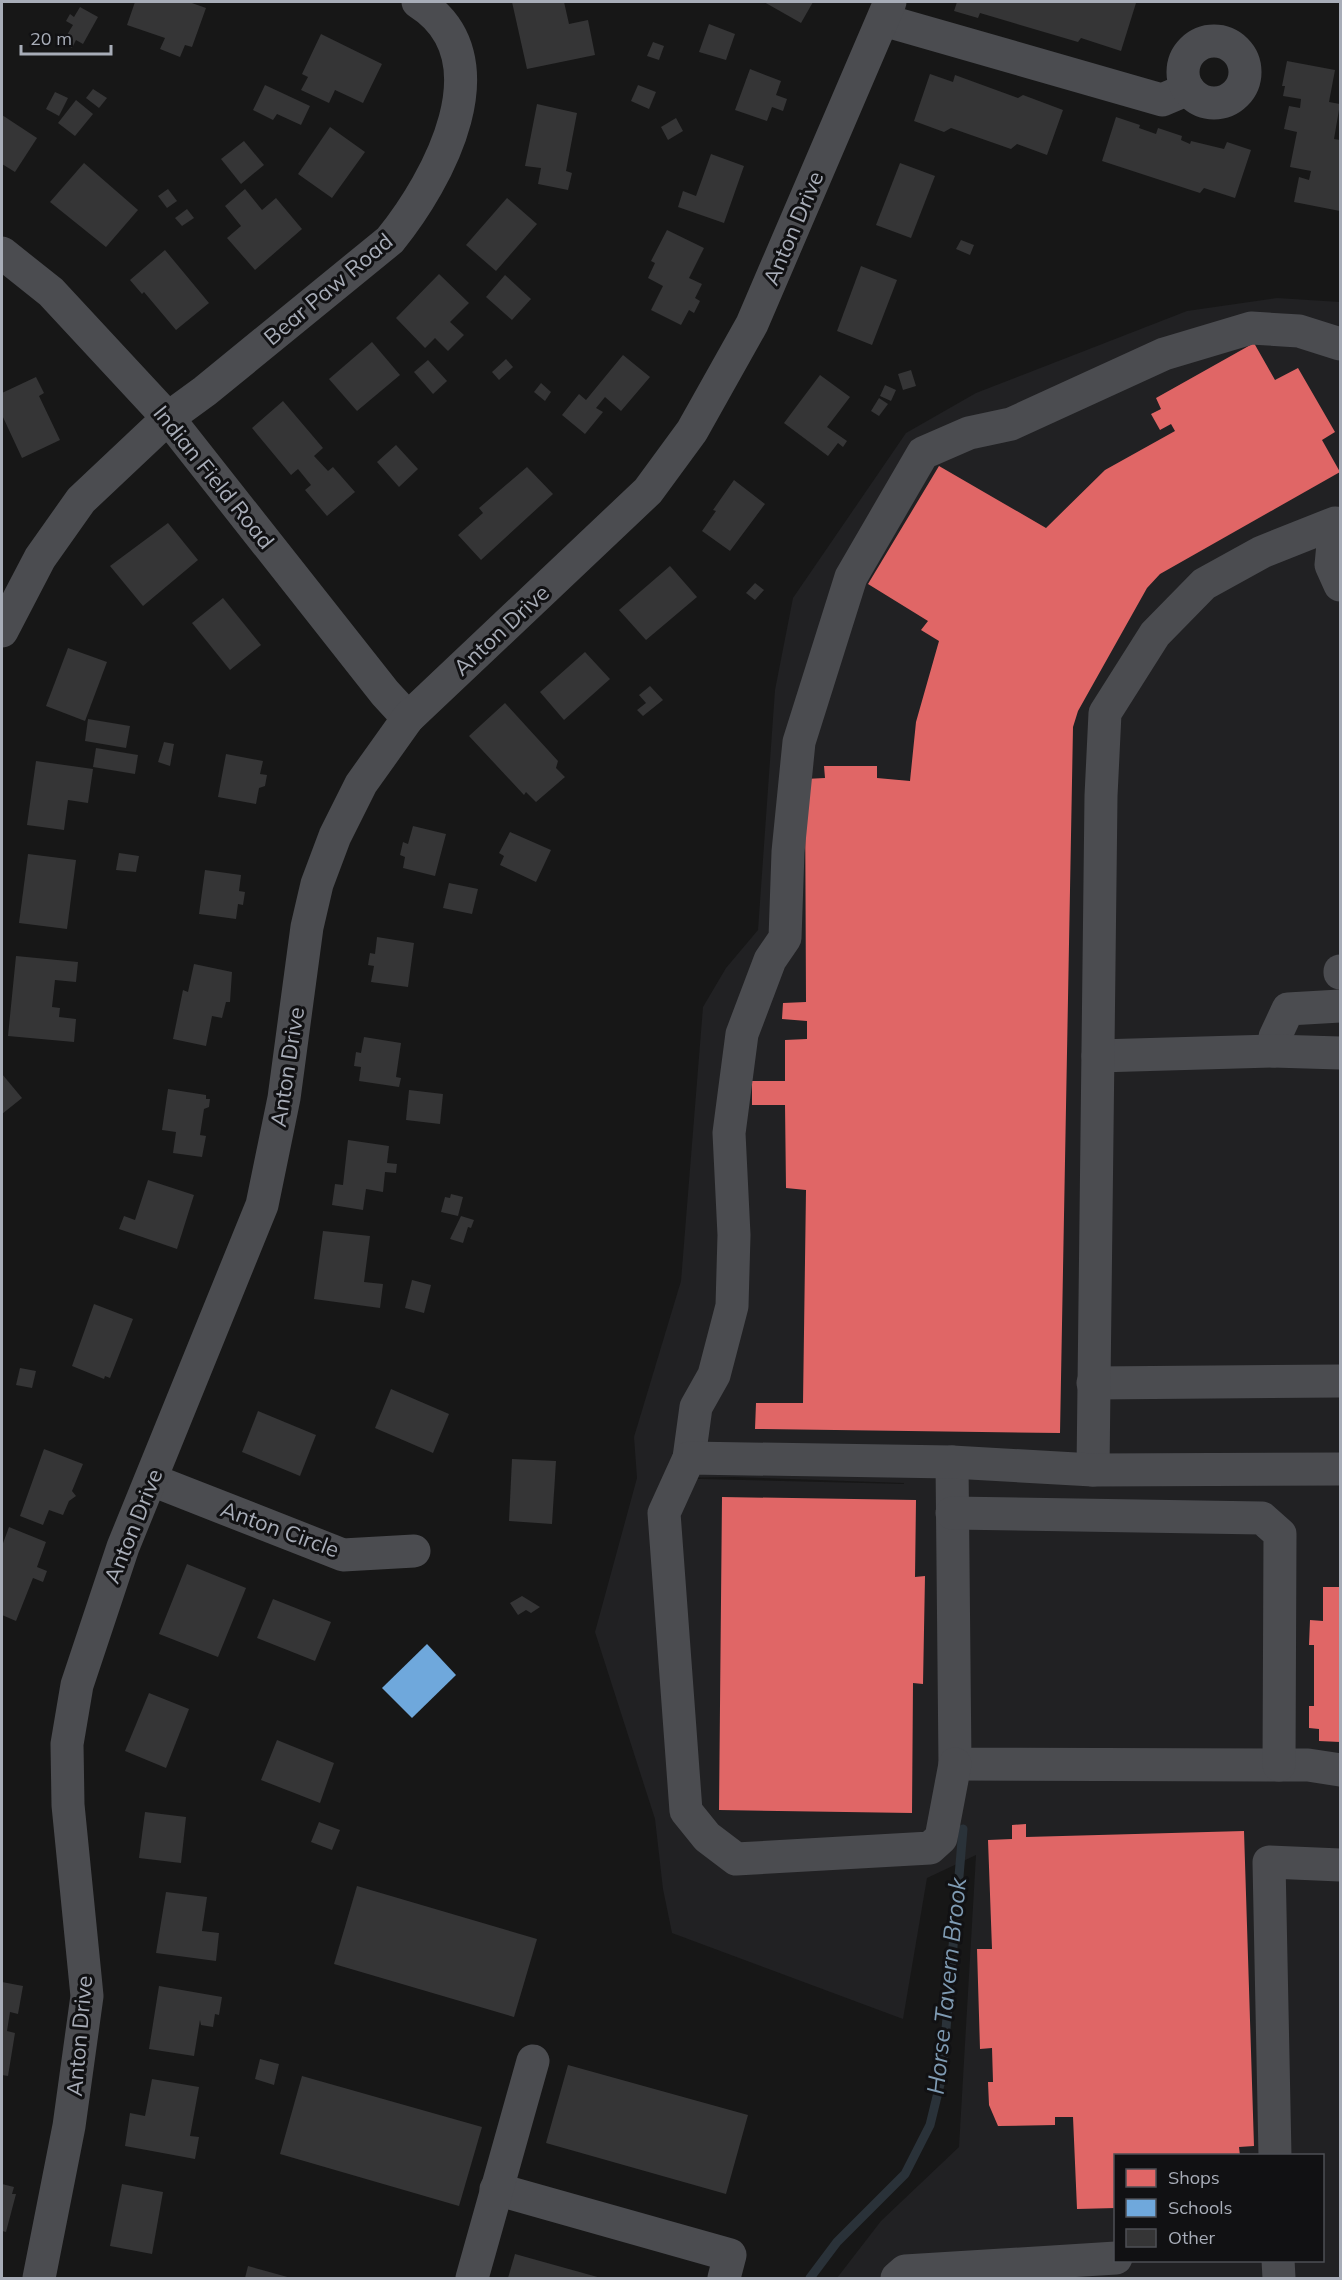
<svg xmlns="http://www.w3.org/2000/svg" width="1342" height="2280" font-family="Mulish,sans-serif">
<style>
.built{fill:#212123;fill-rule:evenodd}
.shops{fill:#e06666}
.schools{fill:#6fa8dc}
.lines{fill:none;stroke-linecap:round;stroke-linejoin:round}
.stream{stroke:#2a3239;stroke-width:9}
.building{fill:#353536}
.minor{stroke:#4b4c50;stroke-width:33}
.labels{text-anchor:middle;stroke-width:6;stroke-linejoin:round;paint-order:stroke}
.street-label{font-size:22px;fill:#a8adb8;stroke:#111113}
.water-label{font-size:24px;font-style:italic;fill:#7f9bb3;stroke:#111113}
</style>
<rect width="100%" height="100%" fill="#171717"/>
<path class="built" d="M1277,298L1340,302V2278H837L881,2221L959,2147L976,1855L927,1878L903,2019L672,1933L663,1889L655,1819L595,1632L637,1478L634,1437L681,1281L703,1007L726,968L758,930L775,690L793,598L906,433L976,393L1187,311ZM733,1477L904,1483V1484L660,1478ZM1116,2156H1322V2260H1116Z"/>
<g class="shops">
<polygon points="1254,343 1275,380 1298,368 1335,432 1322,440 1340,472 1160,574 1147,588 1078,711 1073,727 1060,1433 755,1429 756,1403 803,1403 806,1190 786,1188 785,1105 752,1105 752,1081 785,1081 785,1040 807,1039 807,1021 782,1019 783,1003 806,1002 805,779 825,778 824,766 877,766 877,778 910,781 916,722 939,641 921,630 928,621 868,584 939,466 1046,528 1105,470 1175,431 1171,424 1160,430 1151,414 1161,409 1156,398"/>
<polygon points="722,1497 916,1500 915,1577 925,1576 923,1684 913,1683 912,1813 719,1810"/>
<polygon points="1323,1587 1340,1587 1340,1742 1319,1741 1319,1729 1309,1728 1309,1706 1314,1706 1314,1645 1309,1645 1310,1620 1323,1621"/>
<polygon points="1026,1824 1026,1837 1244,1831 1254,2146 1239,2147 1240,2156 1116,2156 1116,2208 1077,2209 1073,2117 1055,2117 1055,2125 998,2126 989,2105 988,2082 993,2082 992,2048 980,2049 977,1949 992,1949 988,1840 1012,1839 1012,1825"/>
</g>
<polygon class="schools" points="427,1644 456,1675 412,1718 382,1688"/>
<g class="lines">
<polyline class="stream" points="810,2278 837,2242 905,2174 930,2125 942,2076 963,1829"/>
</g>
<g class="building">
<polygon points="135,2 189,2 206,8 192,47 185,45 180,57 160,49 165,38 127,25"/>
<polygon points="512,2 564,2 569,24 588,20 595,55 527,69"/>
<polygon points="764,2 813,2 801,23"/>
<polygon points="957,2 1131,2 1136,3 1121,51 1081,38 1078,42 980,13 978,18 954,11"/>
<polygon points="80,7 98,17 83,44 76,40 72,48 62,43 73,25 66,21 70,14 74,17"/>
<polygon points="709,24 735,34 726,60 699,52"/>
<polygon points="321,34 382,64 363,103 335,90 329,103 301,90 308,77 302,74"/>
<polygon points="653,42 664,46 659,60 647,56"/>
<polygon points="1287,61 1335,70 1329,102 1340,104 1334,139 1340,140 1340,211 1294,202 1299,177 1309,180 1311,171 1290,167 1297,132 1284,129 1289,106 1300,108 1301,99 1283,96 1285,86 1282,86"/>
<polygon points="750,69 781,81 776,95 787,99 783,111 772,107 767,121 735,110"/>
<polygon points="930,74 953,82 955,75 1018,98 1023,95 1063,110 1047,155 1017,144 1011,149 951,128 944,132 914,121"/>
<polygon points="265,85 310,106 301,125 277,114 273,120 253,110"/>
<polygon points="638,85 656,92 649,109 631,101"/>
<polygon points="93,89 107,98 99,108 86,98"/>
<polygon points="55,92 68,98 59,116 46,109"/>
<polygon points="76,100 93,114 75,136 58,123"/>
<polygon points="537,104 577,113 566,171 572,173 568,190 538,184 541,168 525,166"/>
<polygon points="2,115 37,138 15,172 2,164"/>
<polygon points="1116,117 1140,125 1139,128 1156,134 1158,128 1182,136 1181,140 1190,144 1191,141 1224,149 1227,142 1251,150 1235,198 1204,188 1200,193 1102,161"/>
<polygon points="676,118 683,131 668,140 661,127"/>
<polygon points="330,127 365,152 332,198 298,174"/>
<polygon points="244,141 264,165 241,184 221,159"/>
<polygon points="711,154 744,166 724,223 678,207 683,191 696,196"/>
<polygon points="84,163 138,210 106,247 50,202"/>
<polygon points="900,163 935,176 911,238 876,225"/>
<polygon points="168,189 177,201 167,208 158,196"/>
<polygon points="245,189 262,210 276,198 302,229 255,270 227,238 241,226 225,206"/>
<polygon points="507,198 537,224 496,271 466,245"/>
<polygon points="187,209 194,218 182,226 175,218"/>
<polygon points="667,230 704,248 689,278 702,284 695,298 700,301 694,313 689,310 681,325 651,310 663,286 648,278 655,263 651,261"/>
<polygon points="961,240 974,245 970,255 956,249"/>
<polygon points="165,250 209,303 176,330 144,292 142,294 130,280"/>
<polygon points="861,266 897,280 872,345 837,331"/>
<polygon points="439,274 469,303 450,322 464,335 448,351 435,338 425,348 396,318"/>
<polygon points="505,275 531,299 512,320 486,297"/>
<polygon points="372,342 400,375 357,411 329,379"/>
<polygon points="623,355 650,377 621,411 605,397 596,408 603,412 585,434 562,415 579,394 586,400"/>
<polygon points="506,359 513,367 499,380 492,372"/>
<polygon points="428,360 447,381 433,394 414,372"/>
<polygon points="911,370 916,386 903,390 898,374"/>
<polygon points="820,375 850,397 827,427 847,441 843,447 838,443 828,456 784,423"/>
<polygon points="36,377 44,393 39,396 60,440 22,458 2,415 2,393"/>
<polygon points="541,383 551,392 545,401 534,392"/>
<polygon points="885,385 896,390 891,401 880,396"/>
<polygon points="879,398 888,404 879,416 871,411"/>
<polygon points="283,401 323,448 314,456 328,471 333,467 355,492 327,516 305,490 311,485 298,469 291,475 252,428"/>
<polygon points="396,445 418,469 399,487 377,462"/>
<polygon points="527,467 553,494 481,560 458,535 483,513 479,508"/>
<polygon points="734,480 765,504 730,551 702,531 716,511 713,510"/>
<polygon points="168,523 198,560 143,606 110,566"/>
<polygon points="670,566 697,597 646,640 619,610"/>
<polygon points="755,583 764,590 755,600 746,593"/>
<polygon points="223,598 261,645 230,670 192,623"/>
<polygon points="68,648 107,662 85,721 46,706"/>
<polygon points="585,652 610,679 564,720 540,692"/>
<polygon points="650,686 663,700 643,716 637,710 646,703 639,695"/>
<polygon points="505,703 558,761 556,768 565,777 536,802 526,792 524,795 469,736"/>
<polygon points="88,719 130,726 126,748 85,741"/>
<polygon points="164,742 174,744 170,766 158,762"/>
<polygon points="96,748 138,755 135,774 93,767"/>
<polygon points="226,754 263,761 260,774 267,775 265,786 259,788 256,804 218,797"/>
<polygon points="36,761 93,769 88,803 68,800 64,830 27,825"/>
<polygon points="413,826 446,834 435,876 403,868 405,857 400,855 403,842 408,844"/>
<polygon points="510,832 551,850 536,882 500,865 504,856 499,853"/>
<polygon points="119,853 139,856 136,872 116,870"/>
<polygon points="28,854 76,860 67,929 19,923"/>
<polygon points="205,870 241,875 239,891 245,892 243,905 238,904 236,919 199,914"/>
<polygon points="449,883 478,889 472,914 443,908"/>
<polygon points="377,937 414,943 408,987 371,982 374,966 368,965 370,953 375,954"/>
<polygon points="16,956 78,962 76,982 55,980 52,1007 60,1008 59,1017 76,1019 74,1042 8,1036"/>
<polygon points="194,964 232,972 230,1002 226,1002 222,1018 212,1016 206,1046 173,1039 183,990 188,992"/>
<polygon points="364,1037 401,1043 396,1077 401,1078 399,1087 359,1081 361,1067 354,1066 356,1052 361,1053"/>
<polygon points="2,1074 22,1098 2,1114"/>
<polygon points="168,1089 206,1095 206,1099 210,1099 209,1107 204,1109 200,1135 206,1136 202,1157 173,1153 176,1132 162,1130"/>
<polygon points="409,1090 443,1094 440,1124 406,1120"/>
<polygon points="348,1140 389,1146 387,1163 397,1164 396,1173 385,1172 383,1192 366,1189 363,1210 332,1205 335,1184 343,1185"/>
<polygon points="148,1180 194,1195 177,1249 119,1229 124,1216 135,1220"/>
<polygon points="451,1194 463,1197 458,1216 441,1212 445,1197 450,1198"/>
<polygon points="461,1216 474,1220 471,1228 468,1227 463,1243 450,1239"/>
<polygon points="323,1231 370,1236 364,1282 383,1284 380,1308 314,1299"/>
<polygon points="412,1280 431,1285 424,1313 405,1308"/>
<polygon points="94,1304 133,1319 110,1378 105,1376 104,1379 72,1366"/>
<polygon points="20,1368 36,1371 32,1388 16,1385"/>
<polygon points="391,1389 449,1414 433,1453 375,1428"/>
<polygon points="258,1411 316,1435 300,1476 242,1452"/>
<polygon points="44,1449 83,1464 72,1491 76,1496 69,1501 63,1515 49,1510 43,1525 20,1516"/>
<polygon points="512,1459 556,1461 552,1524 509,1521"/>
<polygon points="9,1527 46,1542 37,1567 47,1571 43,1582 33,1578 16,1621 2,1615 2,1546"/>
<polygon points="187,1564 246,1588 218,1657 159,1634"/>
<polygon points="522,1596 540,1607 531,1613 526,1610 518,1615 510,1603"/>
<polygon points="273,1599 331,1622 315,1661 257,1638"/>
<polygon points="149,1693 189,1709 166,1768 125,1751"/>
<polygon points="277,1740 334,1763 320,1803 261,1780"/>
<polygon points="145,1812 186,1817 181,1863 139,1858"/>
<polygon points="319,1822 340,1830 332,1850 311,1842"/>
<polygon points="357,1886 537,1939 514,2017 334,1964"/>
<polygon points="166,1892 207,1897 202,1931 219,1933 216,1961 156,1953"/>
<polygon points="2,1982 23,1986 18,2014 10,2012 7,2031 15,2033 8,2076 2,2075"/>
<polygon points="159,1986 222,1997 219,2015 215,2014 213,2027 201,2025 200,2020 194,2056 149,2049"/>
<polygon points="260,2059 279,2064 274,2085 255,2079"/>
<polygon points="568,2065 748,2115 726,2194 546,2143"/>
<polygon points="302,2076 482,2127 459,2206 280,2154"/>
<polygon points="152,2079 199,2087 190,2136 199,2137 195,2159 125,2146 130,2113 145,2116"/>
<polygon points="2,2184 14,2187 12,2194 16,2194 6,2232 2,2231"/>
<polygon points="122,2184 163,2192 152,2254 110,2246"/>
<polygon points="515,2254 601,2278 508,2278"/>
<polygon points="248,2266 291,2278 245,2278"/>
</g>
<g class="lines">
<g class="minor">
<polyline points="883,20 1162,100 1188,89"/>
<circle cx="1214" cy="72" r="31"/>
<polyline points="2,253 51,292 168,418 385,693 408,718"/>
<path d="M2,631L40,558L81,500L168,418L205,391L390,240C438,181 506,57 418,2"/>
<polyline points="1340,973 1340,971"/>
<polyline points="1273,1051 1275,1037 1288,1009 1340,1006"/>
<polyline points="1098,1056 1273,1051 1340,1053"/>
<polyline points="1093,1383 1340,1381"/>
<polyline points="689,1458 696,1407 714,1375 732,1306 734,1235 729,1133 742,1034 770,960 785,938 788,852 799,742 851,577 923,453 969,433 1011,424 1164,354 1251,328 1299,331 1340,344"/>
<polyline points="952,1462 955,1764 1308,1765 1340,1770"/>
<polyline points="1093,1470 1101,796 1105,713 1155,634 1204,584 1262,552 1335,523 1331,565 1340,585"/>
<polyline points="152,1480 343,1555 414,1551"/>
<polyline points="952,1513 1262,1518 1280,1534 1279,1765"/>
<polyline points="955,1764 941,1838 930,1848 736,1859 707,1837 686,1811 664,1513 689,1458 952,1462 1093,1470 1340,1469"/>
<polyline points="1275,2156 1269,1862 1340,1865"/>
<polyline points="496,2189 730,2255 724,2278"/>
<polyline points="1278,2260 1279,2278"/>
<polyline points="39,2278 69,2126 87,1996 68,1805 67,1744 77,1685 123,1547 262,1205 284,1098 307,927 317,884 335,836 361,784 408,718 648,491 692,431 752,324 890,2"/>
<polyline points="472,2278 533,2061"/>
<polyline points="897,2278 905,2271 1116,2258"/>
</g>
</g>
<g class="labels">
<g class="street-label">
<text transform="translate(793 228) rotate(-67)" y="8">Anton Drive</text>
<text transform="translate(328 289) rotate(-40)" y="8">Bear Paw Road</text>
<text transform="translate(214 477) rotate(51)" y="8">Indian Field Road</text>
<text transform="translate(501 630) rotate(-43)" y="8">Anton Drive</text>
<text transform="translate(287 1067) rotate(-81)" y="8">Anton Drive</text>
<text transform="translate(133 1526) rotate(-68)" y="8">Anton Drive</text>
<text transform="translate(280 1529) rotate(20)" y="8">Anton Circle</text>
<text transform="translate(79 2036) rotate(-85)" y="8">Anton Drive</text>
</g>
<g class="water-label">
<text transform="translate(947 1986) rotate(-84)" y="8">Horse Tavern Brook</text>
</g>
</g>
<rect width="1342" height="2280" fill="none" stroke="#a8adb8" stroke-width="6"/>
<rect x="1114" y="2154" width="210" height="108" fill="#111113" stroke="#4d4f55" stroke-width="1.5"/>
<rect x="1126" y="2169" width="30" height="18" fill="#e06666" stroke="#4d4f55" stroke-width="1.5"/>
<text x="1168" y="2184" font-size="18" fill="#a8adb8">Shops</text>
<rect x="1126" y="2199" width="30" height="18" fill="#6fa8dc" stroke="#4d4f55" stroke-width="1.5"/>
<text x="1168" y="2214" font-size="18" fill="#a8adb8">Schools</text>
<rect x="1126" y="2229" width="30" height="18" fill="#353536" stroke="#4d4f55" stroke-width="1.5"/>
<text x="1168" y="2244" font-size="18" fill="#a8adb8">Other</text>
<path d="M21 45v9h90v-9" fill="none" stroke="#a8adb8" stroke-width="3"/>
<text x="30" y="45" font-size="18" fill="#a8adb8" stroke="#111113" stroke-width="4.5" paint-order="stroke">20 m</text>
</svg>
